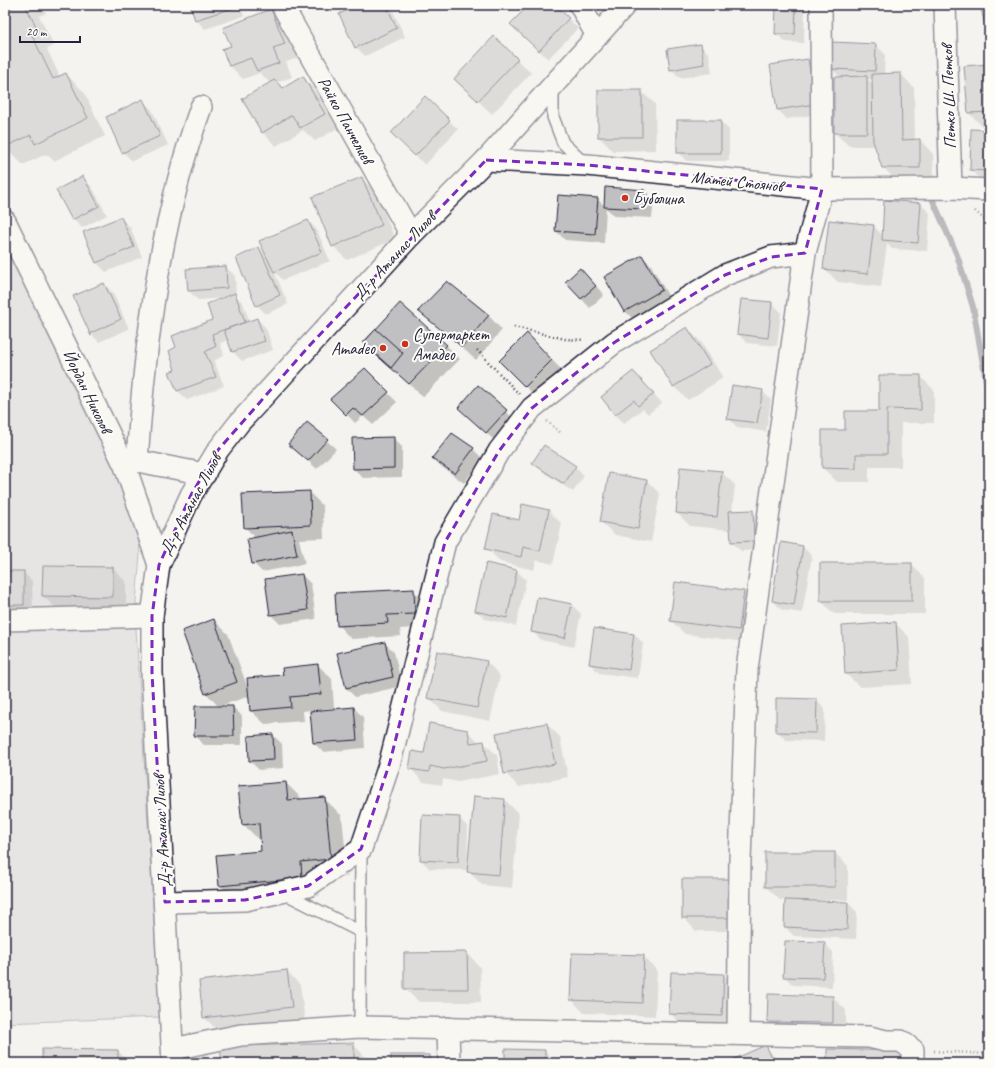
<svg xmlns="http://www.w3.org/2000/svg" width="994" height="1068" font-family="Caveat,sans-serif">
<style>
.green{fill:#d5d4d5;stroke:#7c7b88}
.shadow{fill:#0003;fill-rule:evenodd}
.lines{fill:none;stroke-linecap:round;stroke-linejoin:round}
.stream{stroke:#757582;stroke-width:6}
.building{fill:#c0bfc2;stroke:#22223b}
.lane-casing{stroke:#22223b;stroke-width:14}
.street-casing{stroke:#22223b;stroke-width:24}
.path{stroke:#22223b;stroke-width:2.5;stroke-dasharray:1 3;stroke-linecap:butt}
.lane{stroke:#fdfcf7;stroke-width:11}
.street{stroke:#fdfcf7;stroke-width:21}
.marked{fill:none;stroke:#7b2cbf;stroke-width:3;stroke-dasharray:8 5;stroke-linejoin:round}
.poi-dot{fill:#c8321e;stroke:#fdfcf7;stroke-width:1.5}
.labels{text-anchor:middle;stroke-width:4;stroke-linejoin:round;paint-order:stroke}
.street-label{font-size:17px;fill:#22223b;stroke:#fdfcf7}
.poi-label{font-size:17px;fill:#22223b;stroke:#fdfcf7;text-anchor:start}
</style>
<rect width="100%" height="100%" fill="#f4f3ef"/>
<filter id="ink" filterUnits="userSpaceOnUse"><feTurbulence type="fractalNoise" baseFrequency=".025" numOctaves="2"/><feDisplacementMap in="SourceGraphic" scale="8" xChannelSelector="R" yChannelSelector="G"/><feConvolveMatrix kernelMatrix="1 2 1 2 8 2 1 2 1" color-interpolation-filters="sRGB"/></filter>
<g filter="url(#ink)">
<polygon class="green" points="5,247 131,499 138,528 140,555 135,613 160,1017 5,1023"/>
<g class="shadow">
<polygon points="5,5 42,5 46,13 39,16 54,46 47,49 60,77 66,74 84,92 105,136 54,161 46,154 23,165 5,147 5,123 11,120 5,106"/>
<polygon points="191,5 240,5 244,16 205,29 196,20"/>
<polygon points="362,5 390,5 405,37 365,56 356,47"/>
<polygon points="519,5 553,5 578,28 548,59 521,33 524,11"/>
<polygon points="777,5 805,5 804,43 785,42 776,33"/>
<polygon points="842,5 883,5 883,8 844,7"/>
<polygon points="271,10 284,24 298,58 286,62 292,77 276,83 282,89 303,77 316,91 338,128 315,141 303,130 276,146 262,132 270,83 260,73 243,79 230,66 224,50 232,46"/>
<polygon points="700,45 709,54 712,73 680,78 671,69"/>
<path d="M876,45L885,54L884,74H901L914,88L915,141L920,140L933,154L934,181H896L883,167L876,146H849L835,133L841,78L832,69ZM868,79H873V85Z"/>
<polygon points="517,60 531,73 492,114 455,79"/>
<polygon points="808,61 817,70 824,113 787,119 778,110"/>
<polygon points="989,65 989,126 983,127 969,113 965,67"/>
<polygon points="641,91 655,104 656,150 613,151 599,137"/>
<polygon points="143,101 152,110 168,145 132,161 123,152"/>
<polygon points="449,121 458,129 425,165 392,133"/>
<polygon points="720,121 729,130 729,161 687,161 678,152"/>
<polygon points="989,131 989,184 984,183 971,170"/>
<polygon points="83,178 92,187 107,215 82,228 73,219"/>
<polygon points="362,179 376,192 395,239 347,260 333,246"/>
<polygon points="645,190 654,200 652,218 614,216 606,208 604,243 565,240 556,231 597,199 605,206"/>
<polygon points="921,204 930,213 927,251 892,249 887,244 881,287 838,282 824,268 874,226 883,236"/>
<polygon points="121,218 130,227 142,257 106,272 97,263 85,233"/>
<polygon points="308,221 317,230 330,261 283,280 274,271 288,304 266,314 257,305 259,248 267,257"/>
<polygon points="642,256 651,265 670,299 634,320 625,311"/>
<polygon points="226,267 235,276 236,296 243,303 250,322 257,319 266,328 273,350 242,361 233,352 229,340 220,343 224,355 214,361 224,386 187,400 178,391 171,373 177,371 214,321 225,298 198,300 189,291"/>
<polygon points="589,278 604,295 590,308 566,282"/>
<polygon points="447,282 489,316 502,330 476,360 420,311"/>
<polygon points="104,284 113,293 129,329 99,342 90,333"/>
<polygon points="772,303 781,312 777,346 747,343 738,334"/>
<polygon points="687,328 701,342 723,378 688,400 674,387 652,350"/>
<polygon points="527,335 561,369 534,395 500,361"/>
<polygon points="364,343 446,345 460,359 423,397"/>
<polygon points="365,370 397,402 373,425 363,416 355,423 332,399"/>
<polygon points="920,376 934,390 934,423 901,423 901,467 869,467 869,482 837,482 823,468 823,431 846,431 880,412"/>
<polygon points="642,382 662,403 648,414 643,409 624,423 615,414"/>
<polygon points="479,386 515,420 496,442 459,408"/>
<polygon points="762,391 771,400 766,432 737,427 728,418"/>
<polygon points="308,424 336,449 317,469 289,444"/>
<polygon points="393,438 402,447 402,477 363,478 354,469"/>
<polygon points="544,446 575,467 584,476 573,492 542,471 533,462"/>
<polygon points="473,449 482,458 464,483 442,467 433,458"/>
<polygon points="721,472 735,485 732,512 752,511 761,520 763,550 741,551 732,542 731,530 690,526 677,513"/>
<polygon points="647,481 660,494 651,542 615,535 601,522"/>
<polygon points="309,492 323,506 324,538 299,539 305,564 262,572 253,563 256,539 245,527"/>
<polygon points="549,511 562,524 553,564 536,560 534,570 500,562 487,548 520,521"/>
<polygon points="803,547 812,556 802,613 782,610 773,601"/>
<polygon points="487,564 517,571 526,580 516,626 485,619 476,610"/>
<polygon points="911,564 925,578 925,614 834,614 821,601"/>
<polygon points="113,568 126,582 126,610 57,609 43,596"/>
<polygon points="5,572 23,572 32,581 33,613 5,614"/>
<polygon points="302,575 311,584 316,619 280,624 271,615"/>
<polygon points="413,590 427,604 428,627 400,629 401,636 351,639 338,625"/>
<polygon points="744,592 757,605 752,643 685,634 671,621"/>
<polygon points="572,605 581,614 574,647 541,640 532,631"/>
<polygon points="214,620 228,634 249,691 284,676 318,665 332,679 334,708 318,709 319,711 354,708 363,717 365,748 323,752 314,743 311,710 303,711 304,721 265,724 251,711 250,696 220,706 233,707 242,716 242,745 204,745 195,736 219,707 206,693"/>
<polygon points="895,623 909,637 912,684 860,687 846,674"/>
<polygon points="634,634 643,643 638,678 599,673 590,664"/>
<polygon points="385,643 394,652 402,686 355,697 346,688"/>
<polygon points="487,662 500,676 490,721 442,711 428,697"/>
<polygon points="816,700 825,709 824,741 786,740 777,731"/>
<polygon points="547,724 560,737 568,777 519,787 505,773"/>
<polygon points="467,731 479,742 483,742 497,755 500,774 458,782 443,779 442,785 423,782 410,768 424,754"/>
<polygon points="273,735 282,744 283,768 259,770 250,761"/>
<polygon points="286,783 303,800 324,798 342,816 348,877 318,880 320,896 238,903 220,885 262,852 261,842 243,824 239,787"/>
<polygon points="475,797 505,800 519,814 512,888 482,885 468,871"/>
<polygon points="459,818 468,827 467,870 430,869 421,860"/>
<polygon points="835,853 848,866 848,900 820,900 819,902 848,903 857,912 856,939 794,936 785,927 786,900 780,900 766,887"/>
<polygon points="683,880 744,931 696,931 683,917"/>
<polygon points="824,943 833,952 832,987 793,985 784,976"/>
<polygon points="467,953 480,967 481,1002 419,1002 405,989"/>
<polygon points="643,956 657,970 655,1016 584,1013 571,999"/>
<polygon points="287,971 300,985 305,1020 218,1031 204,1017"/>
<polygon points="724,975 737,988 735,1029 684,1027 670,1013"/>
<polygon points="833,997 846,1010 846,1037 782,1035 768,1021"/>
<polygon points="353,1044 371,1063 222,1063"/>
<polygon points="765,1046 780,1063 727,1063"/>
<polygon points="118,1051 130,1063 43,1063"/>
<polygon points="545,1051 554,1060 554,1063 506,1063"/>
<polygon points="430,1056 436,1063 392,1063"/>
</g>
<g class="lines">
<polyline class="stream" points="931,196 957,255 973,307 986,381 989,389"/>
</g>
<g class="building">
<polygon points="5,5 25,5 37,28 30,31 53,79 66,73 88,118 35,144 31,135 5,147 5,122 10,119 5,109"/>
<polygon points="190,5 235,5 236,7 195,20"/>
<polygon points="359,5 386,5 397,28 355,48 339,14"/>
<polygon points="529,5 555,5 569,18 539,51 510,24"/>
<polygon points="776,5 796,5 795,34 775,34"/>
<polygon points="980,5 989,5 989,37 988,37"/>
<polygon points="271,9 285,44 273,48 279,63 257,71 251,58 229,66 222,49 231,46 223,28"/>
<polygon points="494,36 518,59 478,101 454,79"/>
<polygon points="832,42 876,44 875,71 831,69"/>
<polygon points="701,44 704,64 670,70 667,49"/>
<polygon points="808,59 815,104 777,110 770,65"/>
<polygon points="989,64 989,112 968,113 964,66"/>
<polygon points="901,73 902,140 920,139 920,168 882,168 873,141 872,74"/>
<polygon points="303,76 325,114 300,128 292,115 262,133 242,99 274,80 283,88"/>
<polygon points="867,76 867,133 834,133 834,77"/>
<rect x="598" y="90" width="44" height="47"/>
<polygon points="425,96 450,120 415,156 391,133"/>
<polygon points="143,99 160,136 122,153 106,117"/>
<rect x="677" y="120" width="44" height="33"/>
<polygon points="971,129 989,130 989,171 970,170"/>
<polygon points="83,176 99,206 72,220 56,190"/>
<polygon points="362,177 382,225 332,247 312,197"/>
<polygon points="605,187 645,190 644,209 604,207"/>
<polygon points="558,195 598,198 595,234 555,231"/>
<polygon points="884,200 921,203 918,243 882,240"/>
<polygon points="121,217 134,247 96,263 83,232"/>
<polygon points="308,220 322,252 274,272 259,241"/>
<polygon points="829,220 874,225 868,274 823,269"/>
<polygon points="259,247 280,295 256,306 236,258"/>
<polygon points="642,255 662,290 624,312 604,277"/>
<polygon points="226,266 227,288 188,291 186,269"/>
<polygon points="580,268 596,286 581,299 565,282"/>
<polygon points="447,281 489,315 462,347 418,311"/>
<polygon points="104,283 121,319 91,333 91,336 73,296"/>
<polygon points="235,293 245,322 212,334 216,346 205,352 216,377 177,391 169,372 175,370 169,351 176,347 172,336 212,320 207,304"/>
<polygon points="741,299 772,302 768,338 737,334"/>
<polygon points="400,303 447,345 409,384 363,343"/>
<polygon points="257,318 265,341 232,352 224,330"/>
<polygon points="687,327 710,364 673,387 650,350"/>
<polygon points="376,329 403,353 391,368 363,343"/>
<polygon points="527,333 552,360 525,387 499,361"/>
<polygon points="365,368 389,392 363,416 353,408 346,415 330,399"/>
<polygon points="633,371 654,394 638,406 634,400 615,415 601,397"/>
<polygon points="879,375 921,375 921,410 887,409 887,454 856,454 856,469 822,468 822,430 845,430 845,411 879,411"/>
<polygon points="478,385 507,410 486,433 458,408"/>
<polygon points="732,385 763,390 757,423 727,419"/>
<polygon points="307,422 328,439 308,461 288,444"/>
<polygon points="452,433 474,448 455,474 432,458"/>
<polygon points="394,437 394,468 353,469 352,438"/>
<polygon points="544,445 576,466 564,484 532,463"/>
<polygon points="680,467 722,471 717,517 676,513"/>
<polygon points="609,473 647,480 638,529 600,522"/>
<polygon points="310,491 311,525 244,528 242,494"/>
<polygon points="522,504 549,510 540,551 523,547 521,557 485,549 493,514 519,520"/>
<polygon points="753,510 754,541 731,542 729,511"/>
<polygon points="292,530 297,555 252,564 247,539"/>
<polygon points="781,542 803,546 794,605 772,601"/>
<polygon points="486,563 517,570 507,618 475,611"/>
<rect x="820" y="563" width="92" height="38"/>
<polygon points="43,566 113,567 113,597 42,596"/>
<rect x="5" y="571" width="19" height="34"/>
<polygon points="302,574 308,610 270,615 265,579"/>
<polygon points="675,582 744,591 739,630 670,621"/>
<polygon points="414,589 415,614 387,615 388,623 337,626 335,593"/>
<polygon points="537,597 572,604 565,638 531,632"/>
<polygon points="214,619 237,682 205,694 182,631"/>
<polygon points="896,622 899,670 845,674 842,626"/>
<polygon points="594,628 634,634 629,670 589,664"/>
<polygon points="385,642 393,677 346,688 337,653"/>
<polygon points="437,651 487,661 477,708 427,698"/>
<polygon points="318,664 321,694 290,697 291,707 250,711 247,678 283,675 282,668"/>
<polygon points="776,698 817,699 816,733 776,732"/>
<polygon points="195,706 233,706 234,736 194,736"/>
<polygon points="354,707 357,740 313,743 310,711"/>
<polygon points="429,723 468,730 470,743 484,741 487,761 444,769 430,766 429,772 409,769 412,751 424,753"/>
<polygon points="547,723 555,764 504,774 496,733"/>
<polygon points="273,734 274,760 249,761 248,736"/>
<polygon points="286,782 288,800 325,797 331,859 301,862 302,878 219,886 216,855 261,851 259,823 242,825 238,786"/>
<polygon points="474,796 505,799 499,875 467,872"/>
<polygon points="422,815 460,817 458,862 420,860"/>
<rect x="765" y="852" width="70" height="35"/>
<rect x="682" y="879" width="49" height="39"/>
<polygon points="785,900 848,902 847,930 784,927"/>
<polygon points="785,941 825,942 823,978 783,977"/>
<polygon points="467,952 468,989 404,989 404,953"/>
<polygon points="572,953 644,955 642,1003 570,1000"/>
<polygon points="287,970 292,1007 203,1018 199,981"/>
<polygon points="671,972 724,974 722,1016 669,1014"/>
<polygon points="768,994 833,996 833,1023 767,1022"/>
<polygon points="354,1043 354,1063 221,1063 221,1046"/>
<polygon points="766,1045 774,1063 725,1063"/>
<polygon points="42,1049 118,1050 118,1063 42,1063"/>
<polygon points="505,1049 545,1050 545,1063 505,1063"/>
<polygon points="827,1049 904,1051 904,1063 827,1063"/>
<rect x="391" y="1055" width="39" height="8"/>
</g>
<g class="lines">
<defs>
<g id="lane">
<polyline points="553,86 553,117 563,143 585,164"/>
<polyline points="284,893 361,932"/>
<polyline points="360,1027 361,849"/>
</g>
<g id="street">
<polyline points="282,5 411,235"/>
<polyline points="580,5 597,36"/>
<polyline points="945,5 951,188"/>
<polyline points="486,160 587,165 822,189 951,188 989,190"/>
<polyline points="5,221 125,466 159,565"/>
<path d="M137,461C145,341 160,221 201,107"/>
<polyline points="126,466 137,461 205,474"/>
<polyline points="5,620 152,616"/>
<polyline points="165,902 245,900 308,886 361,849 390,762 445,542 499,451 532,408 615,342 725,275 771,257 805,253"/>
<polyline points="448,1028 449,1063"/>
<polyline points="738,1034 740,861 747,669 805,253 822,189 821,5"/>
<polyline points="173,1049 241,1035 360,1027 869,1037 886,1041 901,1041 913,1050 913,1063"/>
<polyline points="173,1063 152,673 152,616 159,565 191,495 218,450 239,423 411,235 486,160 625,5"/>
</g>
</defs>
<use href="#lane" class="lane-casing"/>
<use href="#street" class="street-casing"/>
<g class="path">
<polyline points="975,211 989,224"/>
<polyline points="514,327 565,339 584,340"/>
<polyline points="477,350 519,394"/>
<polyline points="547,421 562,434"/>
<polyline points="934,1051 989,1054"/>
</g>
<use href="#lane" class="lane"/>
<use href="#street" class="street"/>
</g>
</g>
<path d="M0 0H994V1068H0ZM486,160L587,165L822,189L805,253L771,257L725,275L615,342L532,408L499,451L445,542L390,762L361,849L308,886L245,900L165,902L152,673V616L159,565L191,495L218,450L310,345Z" fill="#f4f3ef" fill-opacity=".55" fill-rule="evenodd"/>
<path class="marked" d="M486,160L587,165L822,189L805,253L771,257L725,275L615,342L532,408L499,451L445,542L390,762L361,849L308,886L245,900L165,902L152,673V616L159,565L191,495L218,450L310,345Z"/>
<g class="poi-dot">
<circle cx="625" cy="198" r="4"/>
<circle cx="405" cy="344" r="4"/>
<circle cx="383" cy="348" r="4"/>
</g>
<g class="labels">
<g class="street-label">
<text transform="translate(948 97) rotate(-92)" y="6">Петко Ш. Петков</text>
<text transform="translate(346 120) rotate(61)" y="6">Райко Панчелиев</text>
<text transform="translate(737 181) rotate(6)" y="6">Матей Стоянов</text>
<text transform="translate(394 255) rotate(-47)" y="6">Д-р Атанас Лилов</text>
<text transform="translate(88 391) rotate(64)" y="6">Йордан Николов</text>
<text transform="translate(190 504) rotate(-62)" y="6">Д-р Атанас Лилов</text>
<text transform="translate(161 831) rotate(-93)" y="6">Д-р Атанас Лилов</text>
</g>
<g class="poi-label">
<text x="633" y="204">Буболина</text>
<text x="413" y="340">Супермаркет<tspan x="413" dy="20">Амадео</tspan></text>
<text x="375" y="354" text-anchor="end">Amadeo</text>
</g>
</g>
<rect width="994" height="1068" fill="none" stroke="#fdfcf7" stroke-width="20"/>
<rect x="10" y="10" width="974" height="1048" fill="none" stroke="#22223b" stroke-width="1.5" filter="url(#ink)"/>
<path d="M20 36v6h60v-6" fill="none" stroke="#22223b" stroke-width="2"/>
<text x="26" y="36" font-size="12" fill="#22223b" stroke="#fdfcf7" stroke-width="3" paint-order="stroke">20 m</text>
</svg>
